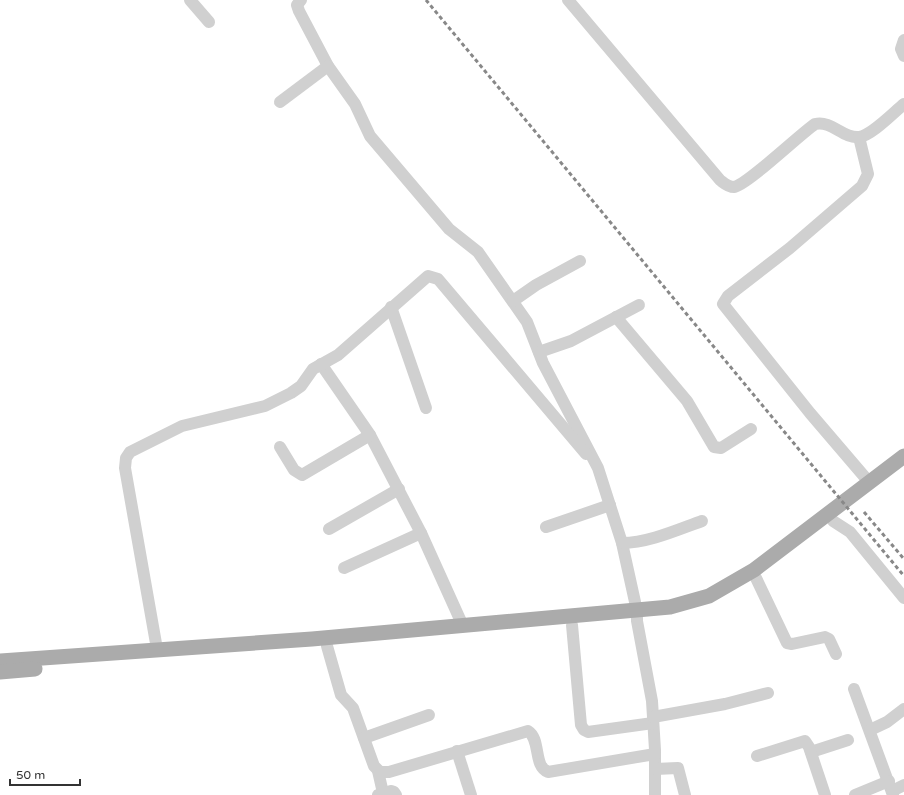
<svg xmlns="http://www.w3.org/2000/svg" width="904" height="795" font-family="'Varela Round',sans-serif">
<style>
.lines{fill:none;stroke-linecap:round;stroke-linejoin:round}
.minor{stroke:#d0d0d0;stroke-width:12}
.major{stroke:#ababab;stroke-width:15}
.rail{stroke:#888;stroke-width:3;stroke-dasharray:4 3;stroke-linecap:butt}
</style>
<rect width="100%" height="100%" fill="#fff"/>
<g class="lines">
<g class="minor">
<polyline points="190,0 209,22"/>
<polyline points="301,0 297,5 299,11 328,66 355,104 370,136 449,229 478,252 527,322 543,363 598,468 622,543 637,611 637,621 652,701 655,750 655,795"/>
<path d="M568,0L720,180C724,183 728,187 734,187C747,185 799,135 815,124C832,120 843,139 859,137C871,136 894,112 904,104"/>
<polyline points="904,40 901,49 904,56"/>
<polyline points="280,102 328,66"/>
<polyline points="859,137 868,174 862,186 790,248 728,296 723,304 810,413 869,482"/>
<polyline points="513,301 536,285 580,261"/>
<polyline points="391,307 426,408"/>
<polyline points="616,317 687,401 714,447 721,448 751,429"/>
<polyline points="539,352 571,341 639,305"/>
<polyline points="321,364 370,435 421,533 463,626"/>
<polyline points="280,447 294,470 302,475 370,435"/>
<polyline points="833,521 850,532 904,598"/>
<polyline points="546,527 610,505"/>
<polyline points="329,529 399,489"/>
<path d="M622,543C648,543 677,530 702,521"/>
<polyline points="344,568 421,533"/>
<polyline points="756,578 787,643 792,644 825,637 829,639 836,654"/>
<polyline points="572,625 581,725 584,730 588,732 653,723"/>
<path d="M327,646L341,695L353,708L374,766L380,772H389L528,731C541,739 533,766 548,772L655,754"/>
<polyline points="157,649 125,468 126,458 130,452 182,426 265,406 291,393 301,386 313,369 338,355 428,276 438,279 586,454"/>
<polyline points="854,689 893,795"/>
<polyline points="653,717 725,704 768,693"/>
<polyline points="870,730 887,722 904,709"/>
<polyline points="364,738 429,715"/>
<polyline points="457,751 471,795"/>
<polyline points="811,752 848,740"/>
<polyline points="757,756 805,741 809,747 825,795"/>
<polyline points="655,769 678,768 685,795"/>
<polyline points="378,771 383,793"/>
<polyline points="892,791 904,785"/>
<polyline points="378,795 391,791 394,792 396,795"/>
<polyline points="855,795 889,781"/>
</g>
<g class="major">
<polyline points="0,661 312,639 670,607 709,596 754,570 904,456"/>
<polyline points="0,672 35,669"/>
</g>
<g class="rail">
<polyline points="426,0 904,576"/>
<polyline points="864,512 904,559"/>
</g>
</g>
<path d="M10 779v6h70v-6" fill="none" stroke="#333333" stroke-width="2"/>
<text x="16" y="779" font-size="12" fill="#333333" stroke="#ffffff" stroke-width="3" paint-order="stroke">50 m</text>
</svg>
